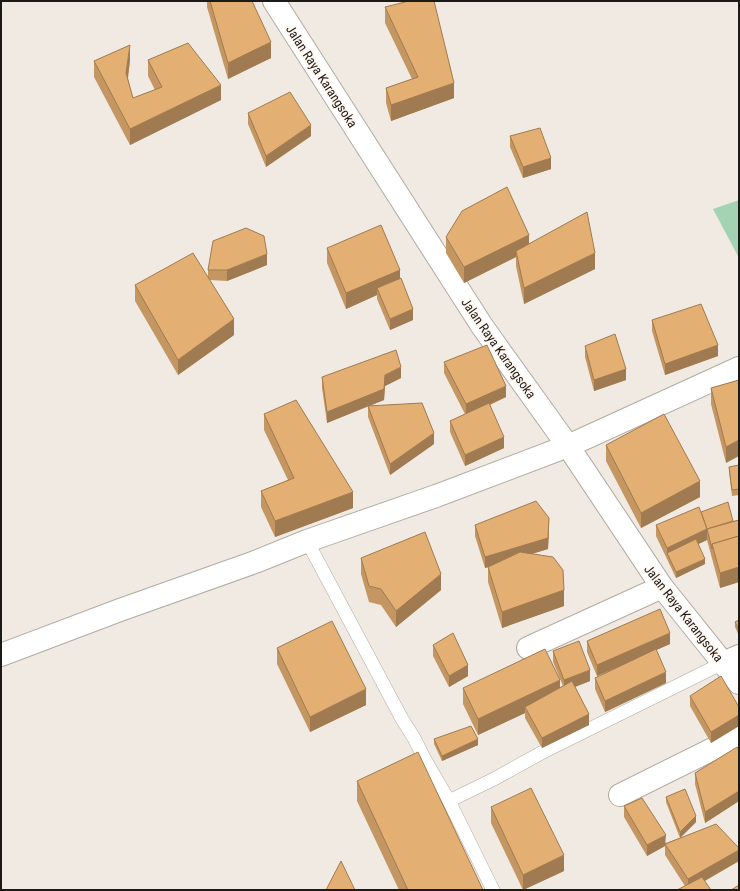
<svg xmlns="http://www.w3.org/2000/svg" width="740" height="891" font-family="'Roboto Condensed',sans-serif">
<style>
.green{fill:#a4d3b4}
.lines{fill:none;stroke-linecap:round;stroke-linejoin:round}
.lane-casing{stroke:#b2aba3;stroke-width:14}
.street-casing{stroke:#b2aba3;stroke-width:24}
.secondary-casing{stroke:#b2aba3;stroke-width:24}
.lane{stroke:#fff;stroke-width:13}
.street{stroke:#fff;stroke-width:22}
.secondary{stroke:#fff;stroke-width:22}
.wall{fill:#c49662}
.shaded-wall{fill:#a07a50}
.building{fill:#e4af72;stroke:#a07a50}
.labels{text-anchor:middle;stroke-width:3.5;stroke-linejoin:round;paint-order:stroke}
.street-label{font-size:13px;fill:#1c1a17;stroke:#fff7ef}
</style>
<rect width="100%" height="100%" fill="#f1eae2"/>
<polygon class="green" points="739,200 739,258 713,209"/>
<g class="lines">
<defs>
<g id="lane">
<polyline points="307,541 402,719 414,738 424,758 449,801 494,779 543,752 723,663"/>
<polyline points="449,801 493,890"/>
</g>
<g id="street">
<polyline points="528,648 662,587"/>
<polyline points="1,655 120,610 255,562 307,541 436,496 568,446 739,368"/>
<polyline points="723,663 739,656"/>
<polyline points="620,795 739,736"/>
</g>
<polyline id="secondary" points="274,1 482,326 568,446 662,587 739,683"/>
</defs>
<use href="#lane" class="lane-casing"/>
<use href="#street" class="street-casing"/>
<use href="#secondary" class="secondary-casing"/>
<use href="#lane" class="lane"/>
<use href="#street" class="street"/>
<use href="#secondary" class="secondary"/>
</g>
<g class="wall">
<polygon points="207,1 252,1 271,58 228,79 207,7"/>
<polygon points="385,7 454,98 391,121 386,103 386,88 412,79 385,23"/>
<polygon points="130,60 128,79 133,98 155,90 148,76 148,60 221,100 130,145 94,77 94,61"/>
<polygon points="248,113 311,136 266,167 248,124"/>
<polygon points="510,136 551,169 523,178 510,147"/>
<polygon points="446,237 529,243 595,269 524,304 516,266 516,257 464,283 446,253"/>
<polygon points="327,248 400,279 413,320 390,330 377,299 377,295 346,309 327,263"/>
<polygon points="267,265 227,281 210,280 234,335 178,375 135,301 135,285 208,278 208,270"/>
<polygon points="652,320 718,356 665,375 652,331"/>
<polygon points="585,346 626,380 594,391 585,357"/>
<polygon points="444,362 506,397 490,405 504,448 465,466 450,432 450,421 465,414 444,373"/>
<polygon points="322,377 401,378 385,386 384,400 369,406 434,444 390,475 368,417 368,406 327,423 322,388"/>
<polygon points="739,380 726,463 711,404 711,388"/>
<polygon points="264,414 353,508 275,537 261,507 261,491 288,480 264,430"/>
<polygon points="606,445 700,497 641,528 606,461"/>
<polygon points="739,465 739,495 732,496 729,472 729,467"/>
<polygon points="701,512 733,521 739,520 739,582 720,588 707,540 698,544 705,564 676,578 656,536 656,525"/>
<polygon points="475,525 549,529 548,549 532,554 564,606 502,628 488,582 488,567 485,568 475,536"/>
<polygon points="361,558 441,590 396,627 381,605 369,602 361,574"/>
<polygon points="739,620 739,636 735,627 735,622"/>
<polygon points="587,641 670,644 656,650 666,683 605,712 595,689 595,678 618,667 597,676 587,652"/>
<polygon points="433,645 468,676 449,687 433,656"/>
<polygon points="277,648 366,705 310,732 277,664"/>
<polygon points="553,651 590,681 575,687 589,725 542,748 525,718 525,713 478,735 463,704 463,688 560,688 563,686 553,662"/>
<polygon points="690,696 739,707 739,726 711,743 690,706"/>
<polygon points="434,739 478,745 442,761 434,744"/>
<polygon points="739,750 739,801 705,823 695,784 695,773"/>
<polygon points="357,781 483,890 399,890 357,801"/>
<polygon points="666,797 696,822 680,838 739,848 739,861 705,881 685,886 665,855 665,846 647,856 624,817 624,806 666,843 680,838 666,802"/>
<polygon points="491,807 564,871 523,890 491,823"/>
</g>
<g class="shaded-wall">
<polygon points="271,42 271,58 228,79 228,63"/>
<polygon points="130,45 130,60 126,89 126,73"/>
<polygon points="454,83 454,98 391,121 391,105"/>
<polygon points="221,85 221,100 130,145 130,129"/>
<polygon points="311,125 311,136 266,167 266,156"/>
<polygon points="551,158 551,169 523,178 523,167"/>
<polygon points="529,235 529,250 516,251 516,257 464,283 464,267"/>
<polygon points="595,253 595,269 524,304 524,288"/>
<polygon points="267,254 267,265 227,281 227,270"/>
<polygon points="400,270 400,285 377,288 377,295 346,309 346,293"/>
<polygon points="413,309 413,320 390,330 390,319"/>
<polygon points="234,319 234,335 178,375 178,360"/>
<polygon points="718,345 718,356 665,375 665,364"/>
<polygon points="401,367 401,378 385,386 384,400 327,423 327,412 385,375"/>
<polygon points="626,369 626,380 594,391 594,380"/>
<polygon points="506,386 506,397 466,415 466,404"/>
<polygon points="434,433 434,444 390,475 390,464"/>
<polygon points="504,437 504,448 465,466 465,455"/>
<polygon points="739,440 739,456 726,463 726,447"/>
<polygon points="700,481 700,497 641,528 641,513"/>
<polygon points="353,492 353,508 275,537 275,521"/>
<polygon points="549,518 549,529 548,549 485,568 485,557"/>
<polygon points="707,529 707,540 669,558 667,553 667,548"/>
<polygon points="705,559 705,564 676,578 676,572"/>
<polygon points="739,567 739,582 720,588 720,573"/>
<polygon points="441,574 441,590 396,627 396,611"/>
<polygon points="564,590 564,606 502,628 502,612"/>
<polygon points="670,633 670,644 597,676 597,665"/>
<polygon points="468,665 468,676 449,687 449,676"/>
<polygon points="590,670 590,681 564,691 564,680"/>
<polygon points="666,672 666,683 605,712 605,701"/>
<polygon points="560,680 560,696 525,707 525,713 478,735 478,719"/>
<polygon points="366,689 366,705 310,732 310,717"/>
<polygon points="589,714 589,725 542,748 542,738"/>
<polygon points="739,715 739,726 711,743 711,732"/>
<polygon points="478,739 478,745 442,761 442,756"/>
<polygon points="739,791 739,801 705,823 705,812"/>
<polygon points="696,816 696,822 680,838 680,832"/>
<polygon points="666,835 665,846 647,856 647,845"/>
<polygon points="739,850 739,861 688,890 688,879"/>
<polygon points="564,855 564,871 523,890 523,875"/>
</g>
<g class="building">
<polygon points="210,1 252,1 271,42 228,63"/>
<polygon points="409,1 434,1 454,83 391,105 386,88 418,77 385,7"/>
<polygon points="188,43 221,85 130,129 94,61 130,45 126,73 133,98 162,87 148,60"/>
<polygon points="290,92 311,125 266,156 248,113"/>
<polygon points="540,128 551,158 523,167 510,136"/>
<polygon points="507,187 529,235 464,267 446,237 462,211"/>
<polygon points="587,212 595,253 524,288 516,251"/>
<polygon points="381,225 400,270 346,293 327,248"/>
<polygon points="246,228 264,236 267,254 227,270 208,270 213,241"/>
<polygon points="193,253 234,319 178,360 135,285"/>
<polygon points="401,278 413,309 390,319 377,288"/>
<polygon points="701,304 718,345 665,364 652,320"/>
<polygon points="615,334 626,369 594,380 585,346"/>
<polygon points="487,345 506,386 466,404 444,362"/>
<polygon points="396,350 401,367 385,375 384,389 327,412 322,377"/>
<polygon points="739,380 739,440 726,447 711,388"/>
<polygon points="296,400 353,492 275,521 261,491 294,478 264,414"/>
<polygon points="422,403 434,433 390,464 368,406"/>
<polygon points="489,403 504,437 465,455 450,421"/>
<polygon points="664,414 700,481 641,513 606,445"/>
<polygon points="739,465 739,489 732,490 729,467"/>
<polygon points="536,501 549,518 548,538 485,557 475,525"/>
<polygon points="728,502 733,521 707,529 701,512"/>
<polygon points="699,507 707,529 667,548 656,525"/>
<polygon points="739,520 739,536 712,544 712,549 707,529"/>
<polygon points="425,532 441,574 396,611 381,589 369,586 361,558"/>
<polygon points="739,536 739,567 720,573 712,544"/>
<polygon points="696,539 705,559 676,572 667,553"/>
<polygon points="520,552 553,557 563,570 564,590 502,612 488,567"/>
<polygon points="660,609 670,633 597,665 587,641"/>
<polygon points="739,620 739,630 735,622"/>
<polygon points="332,621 366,689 310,717 277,648"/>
<polygon points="453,633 468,665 449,676 433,645"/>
<polygon points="579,641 590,670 564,680 553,651"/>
<polygon points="545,649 560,680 478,719 463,688"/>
<polygon points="656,649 666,672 605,701 595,678"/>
<polygon points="721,676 739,707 739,715 711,732 690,696"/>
<polygon points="572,681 589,714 542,738 525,707"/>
<polygon points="471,726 478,739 442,756 434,739"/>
<polygon points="737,747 739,750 739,791 705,812 695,773"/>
<polygon points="418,752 483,890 408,890 357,781"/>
<polygon points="531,788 564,855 523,875 491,807"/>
<polygon points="685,789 696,816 680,832 666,797"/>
<polygon points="642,798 666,835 647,845 624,806"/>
<polygon points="716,824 739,848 739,850 688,879 665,844"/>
<polygon points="341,861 355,890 326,890"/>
<polygon points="702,877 711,890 677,890"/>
<polygon points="739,885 739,890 731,890"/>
</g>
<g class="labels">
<g class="street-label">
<text transform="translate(322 76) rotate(57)" y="5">Jalan Raya Karangsoka</text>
<text transform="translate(499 348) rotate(55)" y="5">Jalan Raya Karangsoka</text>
<text transform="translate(684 613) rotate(52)" y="5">Jalan Raya Karangsoka</text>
</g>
</g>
<rect width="740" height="891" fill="none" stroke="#1c1a17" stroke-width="4"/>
</svg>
